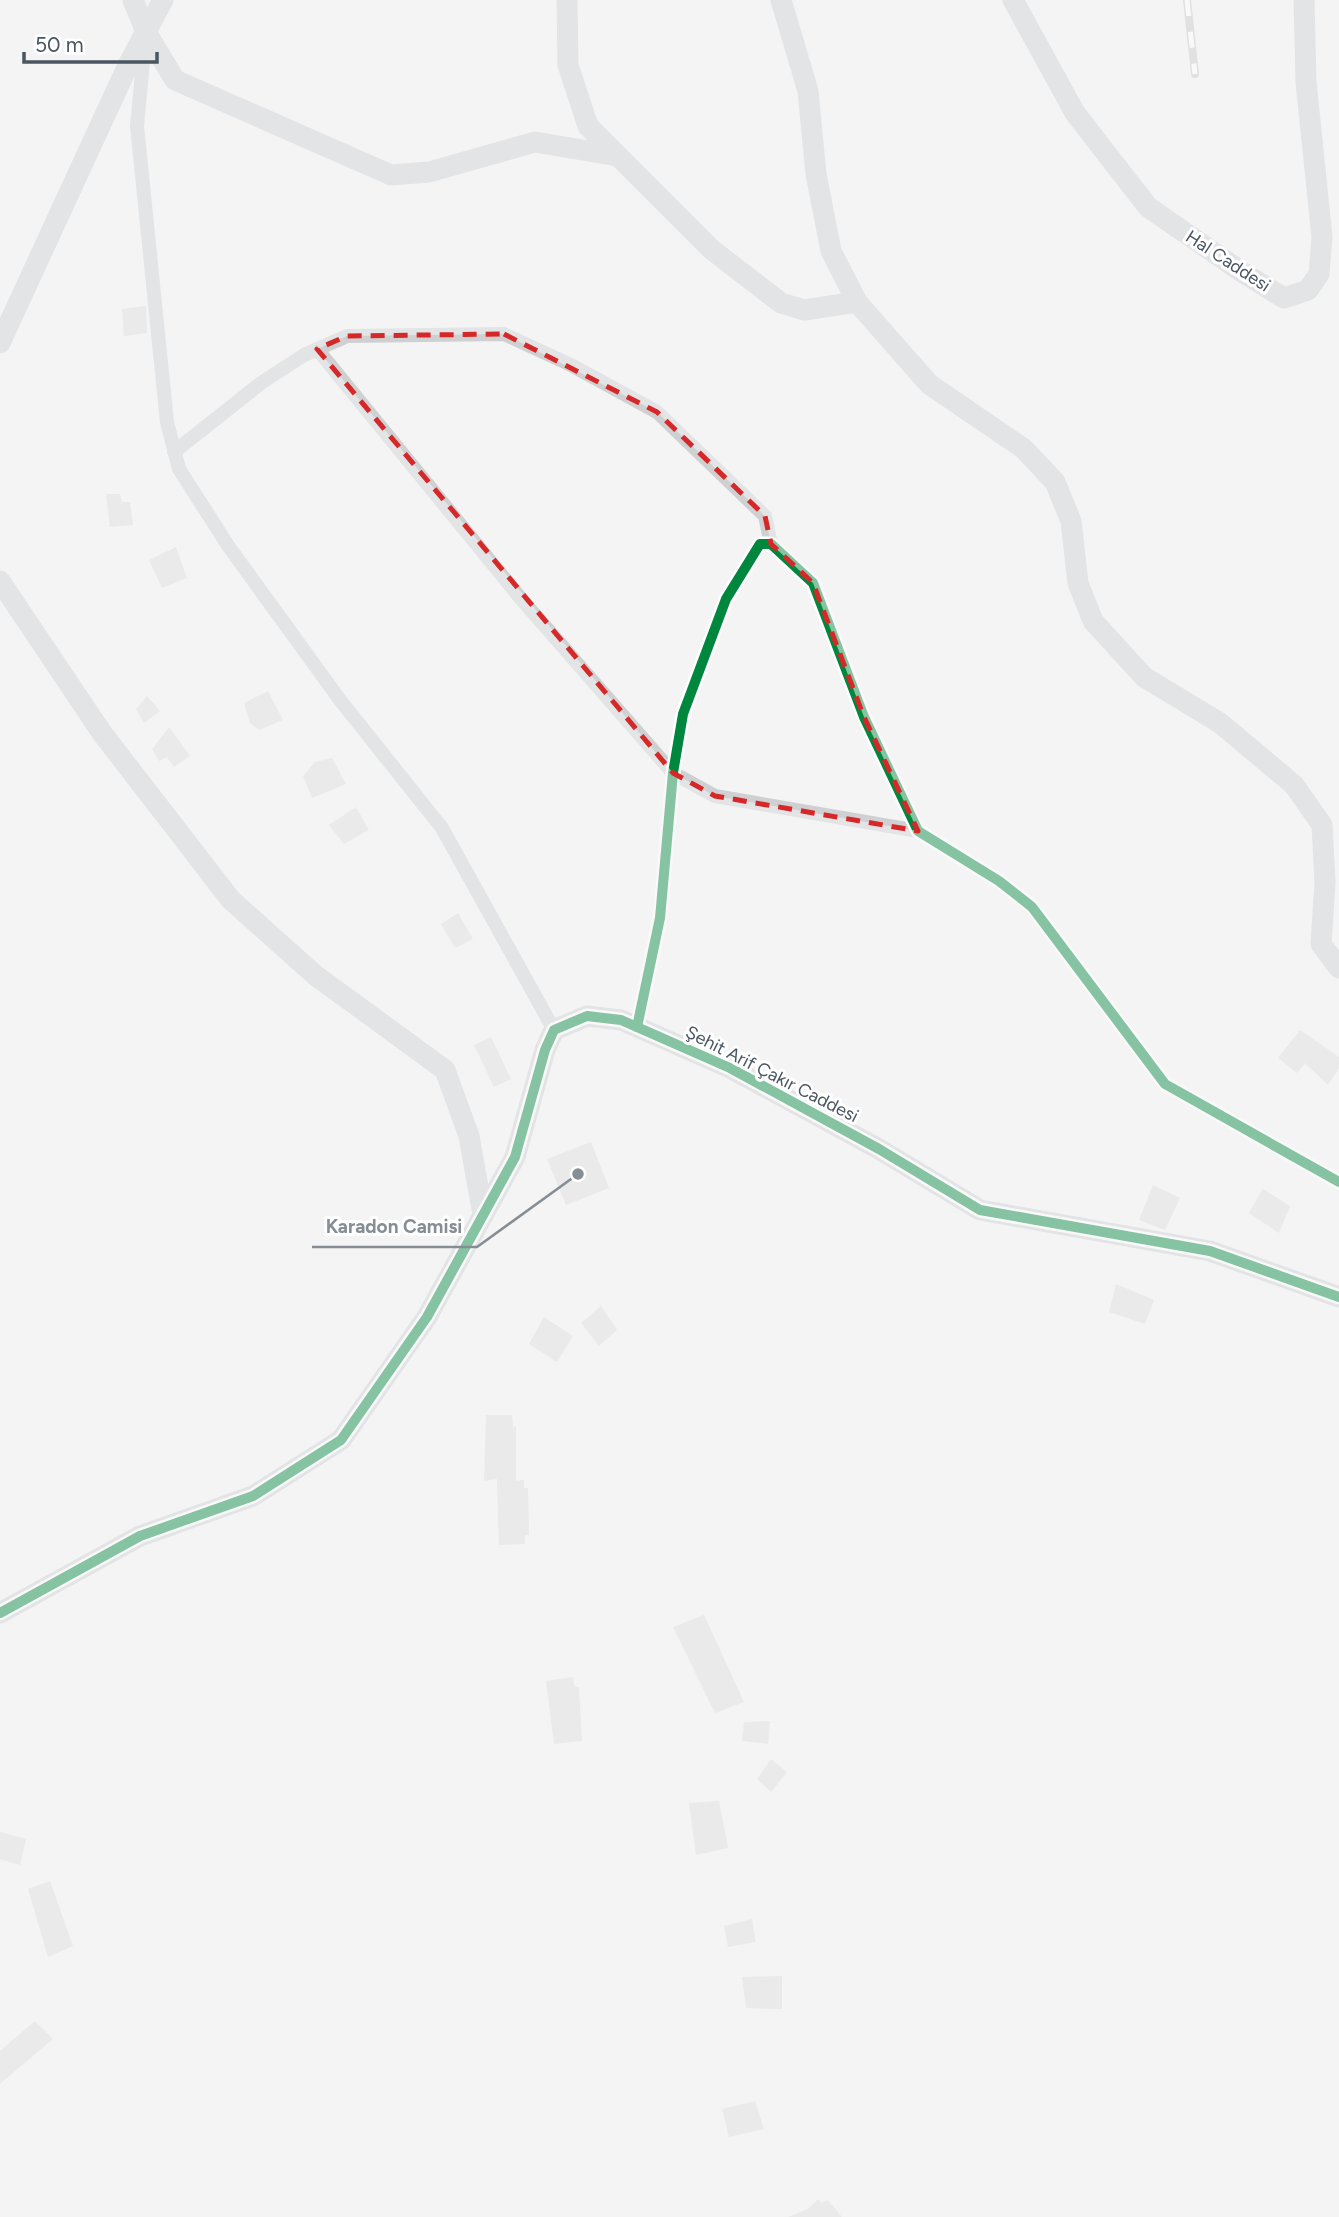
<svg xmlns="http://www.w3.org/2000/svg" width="1339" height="2217" font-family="Figtree,sans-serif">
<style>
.building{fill:#ddddde}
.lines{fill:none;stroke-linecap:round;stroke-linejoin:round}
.street{stroke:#ced0d2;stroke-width:14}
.secondary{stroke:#ced0d4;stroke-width:21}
.rail-casing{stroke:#c9cacc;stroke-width:8}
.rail{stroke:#fff;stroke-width:5;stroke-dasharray:16;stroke-linecap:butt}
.cycleway-casing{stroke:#fff;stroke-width:15}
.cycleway{stroke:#00873e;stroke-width:10}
.marked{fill:none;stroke:#d62828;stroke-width:5;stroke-dasharray:14 9;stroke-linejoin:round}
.labels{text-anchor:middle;stroke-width:6;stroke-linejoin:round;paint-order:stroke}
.street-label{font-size:18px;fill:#4a5661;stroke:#fff}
.leader{fill:none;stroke:#868d94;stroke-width:2.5}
.callout-dot{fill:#868d94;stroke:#fff;stroke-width:2.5}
.callout-label{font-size:19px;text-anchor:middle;font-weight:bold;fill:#868d94;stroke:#fff;stroke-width:6;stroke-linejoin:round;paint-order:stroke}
</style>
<rect width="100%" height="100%" fill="#f4f4f4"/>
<g class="building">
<polygon points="146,306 147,333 124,336 122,309"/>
<polygon points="106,494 120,494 122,502 130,502 133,525 110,527"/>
<polygon points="176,547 187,578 162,588 149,560"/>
<polygon points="268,691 283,720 259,730 250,723 244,703"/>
<polygon points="147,696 160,711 144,723 136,709"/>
<polygon points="169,727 190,756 174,767 167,757 159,761 152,749"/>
<polygon points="332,758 346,784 312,798 303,776 315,762"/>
<polygon points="356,807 369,830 344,844 329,825"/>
<polygon points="458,913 473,939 455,948 441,924"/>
<polygon points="1300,1030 1339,1057 1339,1068 1328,1085 1305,1063 1297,1073 1278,1058"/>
<polygon points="491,1037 511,1079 494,1087 474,1045"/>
<polygon points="591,1142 609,1188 566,1205 547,1159"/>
<polygon points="1153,1185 1180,1198 1165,1230 1139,1220"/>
<polygon points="1263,1189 1290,1206 1279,1233 1249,1213"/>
<polygon points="1116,1284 1154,1300 1145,1324 1109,1312"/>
<polygon points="601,1306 617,1330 599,1346 581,1323"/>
<polygon points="544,1317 573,1336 557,1362 529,1344"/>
<polygon points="486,1415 512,1415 513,1427 516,1426 516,1481 524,1480 524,1488 528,1488 529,1535 525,1535 525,1544 499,1545 497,1479 484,1481"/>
<polygon points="704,1615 744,1702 715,1713 673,1627"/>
<polygon points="573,1677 575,1687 579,1687 582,1741 554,1744 546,1681"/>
<polygon points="770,1721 768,1744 742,1741 744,1722"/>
<polygon points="771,1759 787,1772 771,1792 757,1779"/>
<polygon points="719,1801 728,1848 696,1855 689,1803"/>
<polygon points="0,1832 26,1839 20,1865 0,1859"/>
<polygon points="50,1881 73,1946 48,1957 28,1889"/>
<polygon points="752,1919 756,1942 728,1947 724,1926"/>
<polygon points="782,1976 782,2009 746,2008 742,1977"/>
<polygon points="35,2021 53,2039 0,2084 0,2051"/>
<polygon points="755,2101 764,2129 729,2137 722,2109"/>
<polygon points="818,2199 822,2203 828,2200 842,2217 788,2217 808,2209"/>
</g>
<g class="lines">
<g class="street">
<polyline points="145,40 137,126 167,422 179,469 229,547 340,700 442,828 554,1030"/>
<polyline points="317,349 522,600 673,773 715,796 918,831"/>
<polyline points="174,452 261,383 304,355 347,336 504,334 571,365 657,412 765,516 771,544"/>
<polyline points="637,1027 660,918 673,773 683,714 726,599 760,544 771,544 813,583 864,717 918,831 999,881 1032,907 1165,1084 1339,1182"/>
</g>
<g class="secondary">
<polyline points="133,0 146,32 175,80 391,175 429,172 535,142 618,156"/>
<polyline points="567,0 568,65 588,126 711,249 781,303 804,310 857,302"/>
<polyline points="781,0 808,91 816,174 831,251 857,302 929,384 1024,449 1055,482 1071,521 1078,583 1093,621 1144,677 1220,723 1294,785 1322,825 1325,882 1321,944 1339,968"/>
<polyline points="1013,0 1075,113 1148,207 1242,272 1284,298 1308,290 1319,274 1322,237 1306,82 1304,0"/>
<polyline points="0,343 129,63 163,0"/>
<polyline points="0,581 102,733 231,900 315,975 445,1070 469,1136 483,1215"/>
<polyline points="0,1613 140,1536 253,1496 341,1440 427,1317 515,1157 545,1050 554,1030 587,1016 621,1020 730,1068 879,1149 980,1210 1210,1251 1339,1297"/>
</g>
<defs>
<polyline id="rail" points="1187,0 1195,74"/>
</defs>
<use href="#rail" class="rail-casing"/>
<use href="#rail" class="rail"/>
<defs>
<g id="cycleway">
<polyline points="637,1027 660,918 673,773 683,714 726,599 760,544 771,544 813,583 864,717 918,831 999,881 1032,907 1165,1084 1339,1182"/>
<polyline points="0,1613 140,1536 253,1496 341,1440 427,1317 515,1157 545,1050 554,1030 587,1016 621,1020 730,1068 879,1149 980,1210 1210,1251 1339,1297"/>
</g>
</defs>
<use href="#cycleway" class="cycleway-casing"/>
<use href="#cycleway" class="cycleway"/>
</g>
<path d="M0 0H1339V2217H0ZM504,334L657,412L765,516L771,544L813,583L864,717L918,831L715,796L673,773L317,349L347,336Z" fill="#f4f4f4" fill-opacity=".55" fill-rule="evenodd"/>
<path class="marked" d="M504,334L657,412L765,516L771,544L813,583L864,717L918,831L715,796L673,773L317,349L347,336Z"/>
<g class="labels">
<g class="street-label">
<text transform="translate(1228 261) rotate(33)" y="6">Hal Caddesi</text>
<text transform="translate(772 1074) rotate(27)" y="6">Şehit Arif Çakır Caddesi</text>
</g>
</g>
<path class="leader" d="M578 1174L477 1247H312"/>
<circle class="callout-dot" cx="578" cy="1174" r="7"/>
<g class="callout-label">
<text x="394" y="1233">Karadon Camisi</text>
</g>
<path d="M24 52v10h133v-10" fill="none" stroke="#4a5661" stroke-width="3.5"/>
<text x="35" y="52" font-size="21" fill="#4a5661" stroke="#ffffff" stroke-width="5" paint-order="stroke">50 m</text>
</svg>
